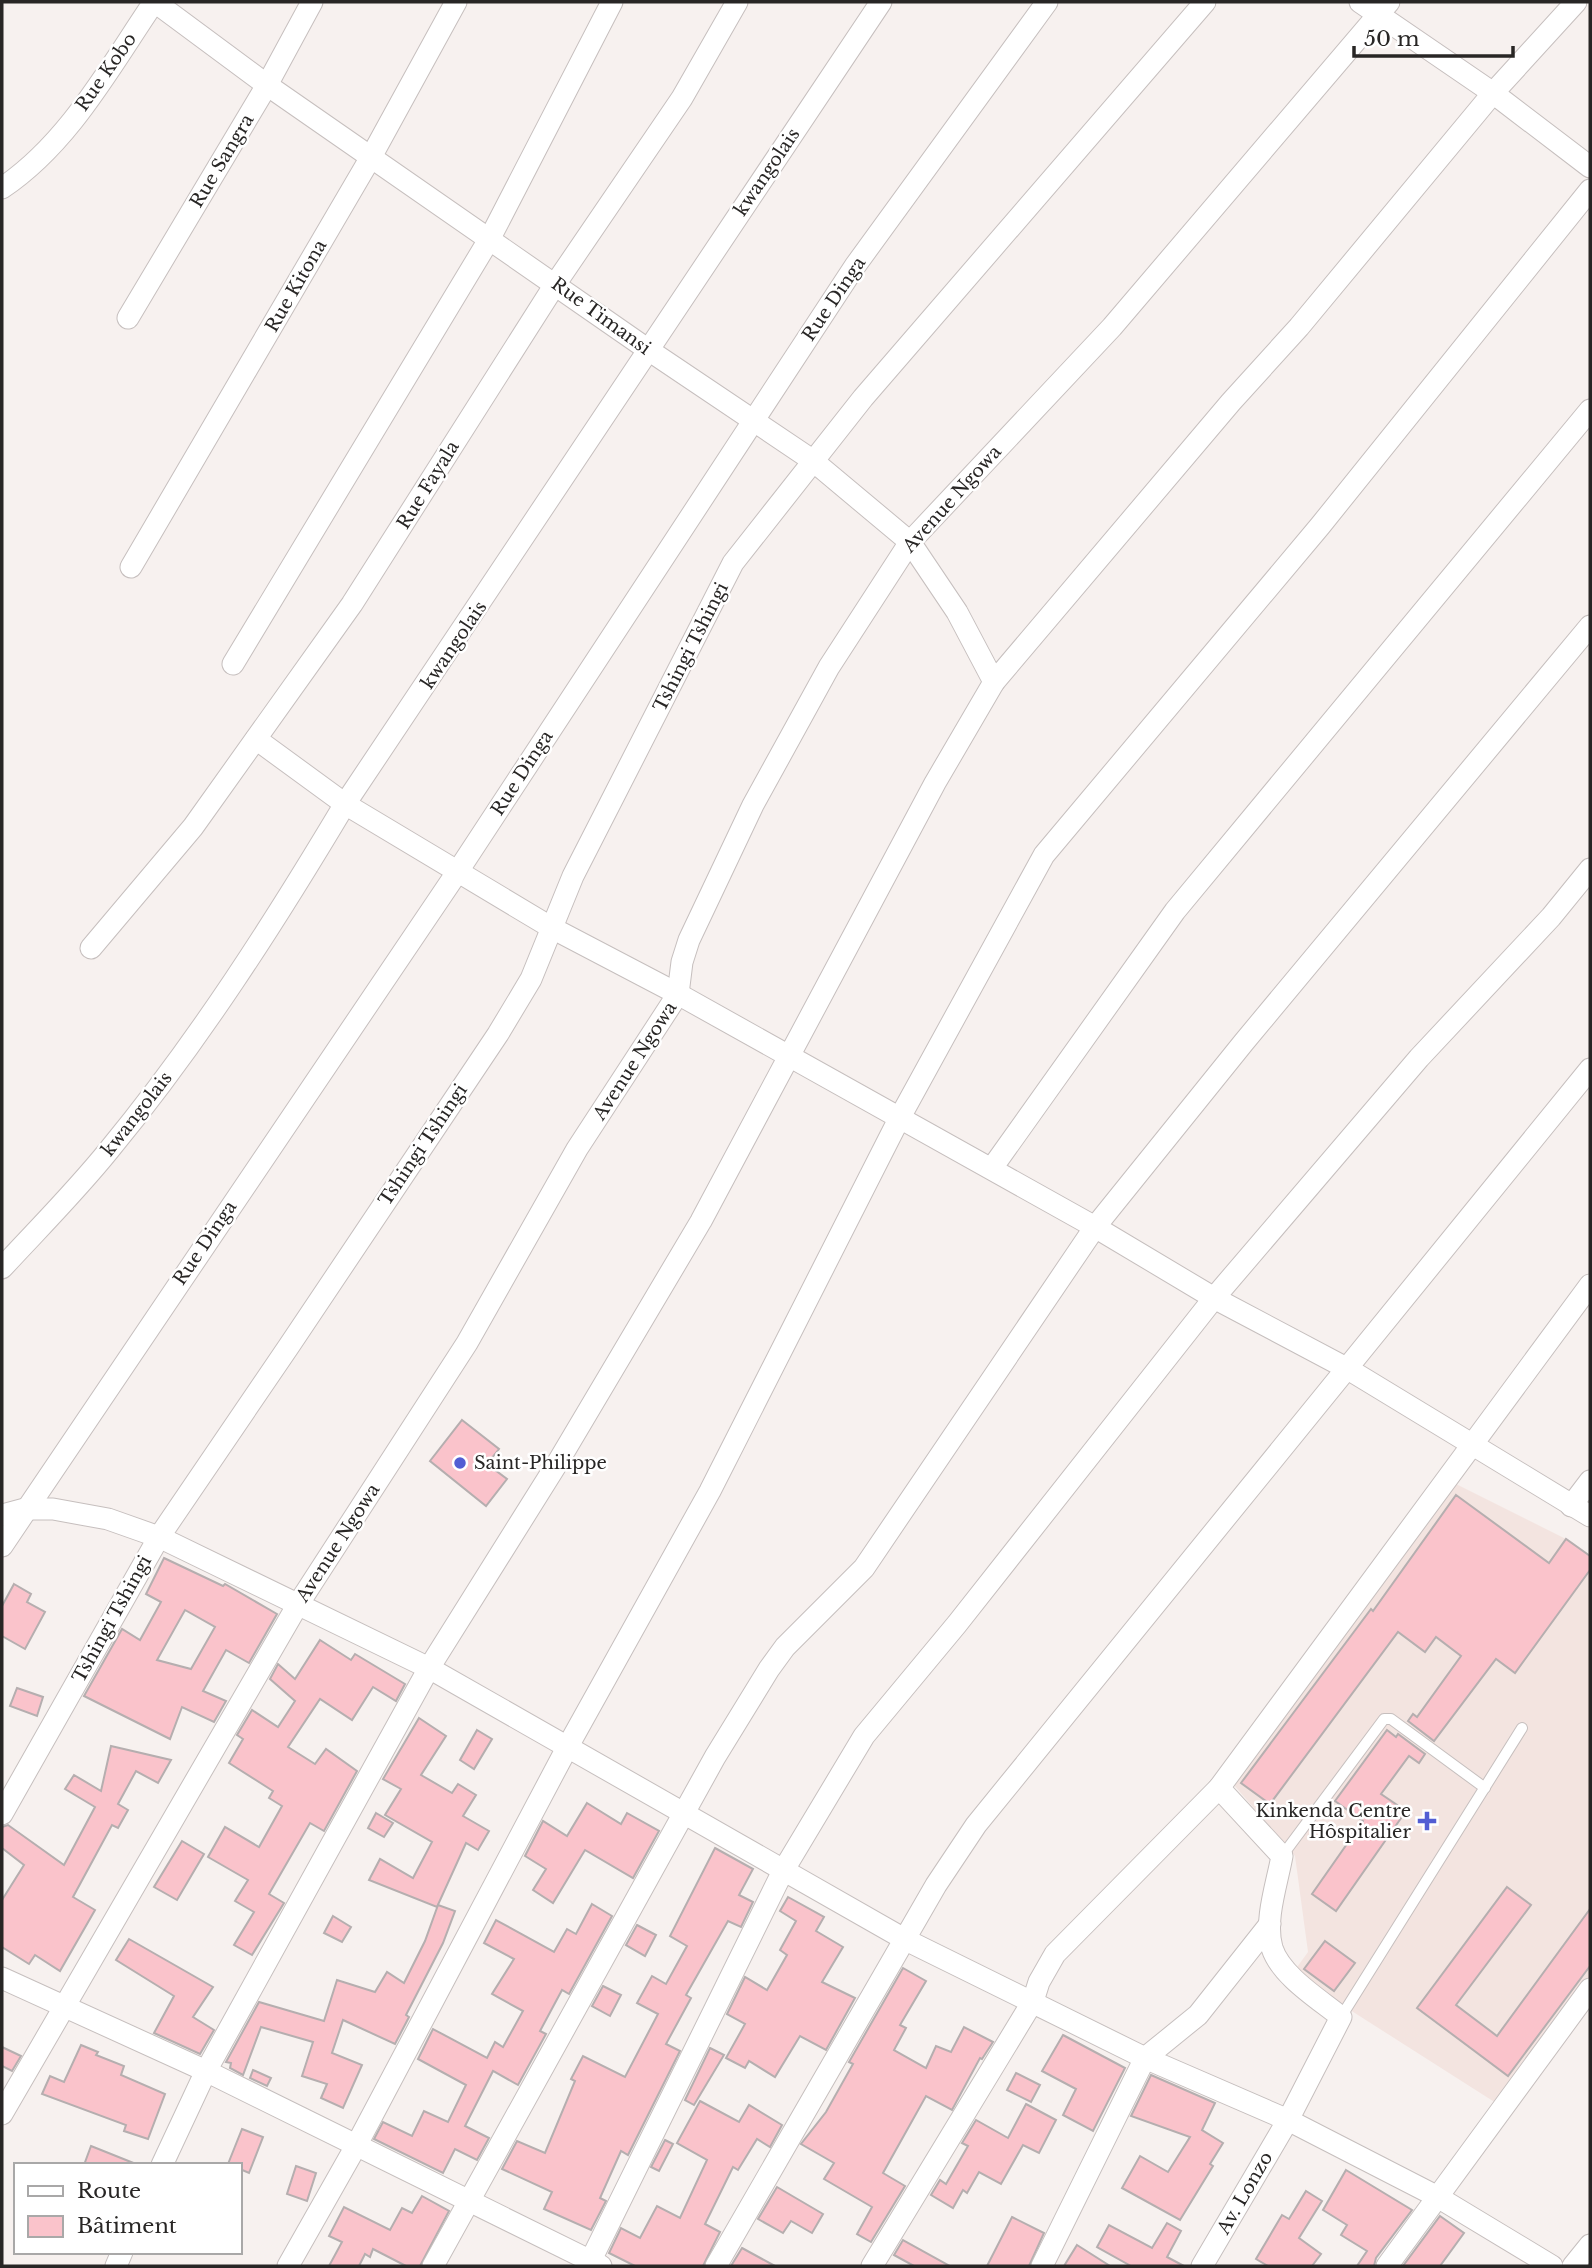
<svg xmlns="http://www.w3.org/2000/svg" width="1592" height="2268" font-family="'Libre Baskerville',serif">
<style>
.built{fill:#f3e4e0}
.building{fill:#fac3cb;stroke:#b5aeaf;stroke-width:2;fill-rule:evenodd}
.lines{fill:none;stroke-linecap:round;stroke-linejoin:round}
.lane-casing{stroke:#c6bfbe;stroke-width:12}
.street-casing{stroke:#c6bfbe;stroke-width:23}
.lane{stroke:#fff;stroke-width:10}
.street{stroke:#fff;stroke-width:21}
.poi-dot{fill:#525dd3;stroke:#fff;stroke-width:2.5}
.labels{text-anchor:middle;stroke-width:5;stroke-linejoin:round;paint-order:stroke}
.street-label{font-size:18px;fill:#282625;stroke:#fff}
.poi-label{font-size:18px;fill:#282625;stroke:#fff;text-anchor:start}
</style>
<rect width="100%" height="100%" fill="#f7f1ef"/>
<polygon class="built" points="1454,1483 1566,1539 1590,1556 1590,1979 1496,2103 1347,2008 1295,1970 1308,1952 1295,1856 1234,1785"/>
<g class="building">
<polygon points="462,1420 499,1449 487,1464 507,1479 486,1506 430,1461"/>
<polygon points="1456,1495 1549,1563 1566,1539 1590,1556 1590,1570 1515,1673 1496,1659 1434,1741 1408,1721 1413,1714 1417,1717 1461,1656 1436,1637 1425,1652 1398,1632 1270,1804 1241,1783 1371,1609 1373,1611"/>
<path d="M164,1558L223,1586L225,1584L277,1614L249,1663L226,1650L203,1691L226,1701L214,1722L182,1707L170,1739L84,1696L122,1629L140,1640L161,1602L146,1594ZM185,1610L215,1627L191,1669L157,1660Z"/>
<polygon points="14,1584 31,1594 27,1602 45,1612 25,1649 2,1636 2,1606"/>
<polygon points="320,1640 351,1660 355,1654 405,1684 396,1701 373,1687 352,1720 320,1699 288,1747 315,1764 326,1749 357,1771 324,1831 310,1823 269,1894 284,1903 252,1955 234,1945 254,1912 235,1901 248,1880 208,1857 225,1827 259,1847 282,1806 269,1798 273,1791 229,1763 243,1739 237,1735 252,1710 278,1727 295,1701 270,1679 278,1664 295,1679"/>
<polygon points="17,1688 43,1697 37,1716 10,1706"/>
<polygon points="419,1718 446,1736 421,1775 452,1793 458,1784 476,1795 463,1816 489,1831 478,1850 466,1843 437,1907 369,1880 380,1859 413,1878 432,1842 385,1815 401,1789 383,1779"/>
<polygon points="477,1730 492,1739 474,1769 460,1760"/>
<polygon points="1387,1730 1396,1737 1398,1734 1425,1754 1419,1763 1409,1756 1381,1794 1406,1811 1336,1911 1312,1894 1363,1821 1335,1801"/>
<polygon points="111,1746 171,1760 158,1783 136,1771 118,1804 128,1810 118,1828 112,1825 73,1897 95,1910 60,1971 35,1955 29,1964 2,1947 2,1900 24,1865 2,1848 2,1827 8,1825 64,1865 95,1807 65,1789 74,1775 101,1791"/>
<polygon points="587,1803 621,1824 627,1813 659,1831 633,1878 585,1850 553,1903 533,1890 546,1869 525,1856 543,1821 567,1836"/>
<polygon points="376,1813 393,1823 384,1837 368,1828"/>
<polygon points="182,1841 204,1854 177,1900 154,1887"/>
<polygon points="715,1848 753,1869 739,1895 753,1902 741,1927 728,1921 686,1995 691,1998 666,2044 680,2051 628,2155 621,2151 600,2198 606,2201 591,2230 544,2209 552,2192 502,2169 517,2141 545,2153 575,2081 571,2079 583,2056 625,2077 658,2014 637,2003 652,1976 666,1984 687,1946 670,1936"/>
<polygon points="1507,1887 1531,1905 1456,2005 1497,2036 1590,1909 1590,1966 1508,2076 1417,2008"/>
<polygon points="788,1897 824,1917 816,1931 843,1947 822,1982 855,1998 826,2050 800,2036 775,2077 749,2061 745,2068 726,2058 745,2024 727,2014 745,1977 767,1990 787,1955 780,1950 796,1921 780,1911"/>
<polygon points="592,1904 612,1916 569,1994 562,1990 540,2031 546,2034 518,2085 493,2071 465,2126 489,2138 477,2160 455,2149 443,2173 374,2139 383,2122 412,2136 424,2111 448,2122 466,2085 418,2059 433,2029 487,2058 495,2042 503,2047 523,2011 492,1994 514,1959 484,1943 496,1920 554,1952 567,1929 576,1934"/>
<polygon points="438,1905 455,1911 443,1943 406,2015 409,2017 395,2044 343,2020 332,2053 362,2065 343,2108 321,2098 327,2084 302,2076 313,2042 261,2027 243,2075 230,2068 231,2063 226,2062 259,2002 324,2021 337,1980 375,1992 387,1972 404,1983 425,1941"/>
<polygon points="333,1916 351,1927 342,1942 324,1933"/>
<polygon points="637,1925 656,1935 645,1956 626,1945"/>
<polygon points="129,1939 213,1987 193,2017 214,2030 200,2054 154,2033 174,1996 116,1960"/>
<polygon points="1325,1941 1355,1963 1334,1991 1304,1969"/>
<polygon points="903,1968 926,1981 900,2025 906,2028 894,2050 926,2068 936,2046 951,2052 964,2027 993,2042 982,2059 980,2058 952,2110 926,2096 883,2173 905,2186 871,2242 857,2234 872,2207 824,2179 834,2163 801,2144 826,2112 853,2064 849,2062"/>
<polygon points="603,1986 621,1995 610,2016 592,2006"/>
<polygon points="1063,2035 1125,2068 1093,2131 1063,2115 1076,2089 1042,2071"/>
<polygon points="81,2045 98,2052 96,2055 124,2066 121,2075 165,2094 148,2139 124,2131 126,2125 42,2094 50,2076 64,2082"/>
<polygon points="2,2047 21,2056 12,2071 2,2066"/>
<polygon points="710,2048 724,2055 694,2105 685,2100"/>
<polygon points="253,2070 271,2078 267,2086 250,2078"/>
<polygon points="1016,2073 1040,2085 1031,2102 1007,2090"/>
<polygon points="1151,2075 1215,2103 1202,2130 1223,2143 1210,2164 1213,2166 1180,2220 1122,2188 1140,2156 1168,2172 1190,2137 1131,2116"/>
<polygon points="700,2101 739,2122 749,2105 782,2125 770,2147 757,2139 738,2170 733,2167 705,2224 720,2232 703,2266 635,2266 609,2253 621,2228 640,2238 657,2206 680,2218 707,2160 677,2143"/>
<polygon points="1026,2104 1056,2120 1039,2153 1023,2145 1001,2184 979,2172 967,2193 963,2190 953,2208 931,2195 940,2180 946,2184 968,2146 962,2143 976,2120 1008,2138"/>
<polygon points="242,2129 263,2137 249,2173 240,2169 240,2165 228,2164"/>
<polygon points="665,2140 673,2144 659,2171 651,2167"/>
<polygon points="91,2146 136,2164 136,2165 84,2165"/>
<polygon points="296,2166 316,2173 307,2201 287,2194"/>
<polygon points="1346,2170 1412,2210 1376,2258 1374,2266 1357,2266 1367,2251 1341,2235 1347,2225 1323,2210"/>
<polygon points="777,2187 823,2214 812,2233 791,2221 783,2233 758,2219"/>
<polygon points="1306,2191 1322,2201 1299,2238 1321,2254 1312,2266 1268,2266 1256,2259 1282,2215 1289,2219"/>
<polygon points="422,2196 449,2211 420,2266 406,2266 373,2249 370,2257 365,2254 359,2266 329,2266 342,2242 329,2236 344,2207 390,2230 402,2208 412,2213"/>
<polygon points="1440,2216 1464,2233 1440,2266 1403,2266"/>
<polygon points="1012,2217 1044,2233 1029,2266 987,2266"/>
<polygon points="1167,2223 1181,2231 1167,2257 1184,2266 1131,2266 1097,2247 1109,2225 1152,2248"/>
<polygon points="903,2240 950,2266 914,2266 894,2255"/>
<polygon points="1077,2245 1110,2266 1064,2266"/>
<polygon points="742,2248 775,2266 731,2266"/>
</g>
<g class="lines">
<defs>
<g id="lane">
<polyline points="1282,1856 1384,1719 1391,1719 1485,1788"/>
<polyline points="1341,2017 1522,1728"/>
</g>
<g id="street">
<polyline points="155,2 267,85 650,351 812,460 910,542 957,612 994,682"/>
<polyline points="1360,2 1493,93 1590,167"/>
<path d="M2,188C69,143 109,68 154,2"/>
<polyline points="128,318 267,85 312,2"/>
<polyline points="131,567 371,157 456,2"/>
<polyline points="233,664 490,238 612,2"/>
<polyline points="256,739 345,804 552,928 678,994 1095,1227 1214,1298 1348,1369 1590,1516"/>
<polyline points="91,948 193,827 352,604 556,283 682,98 737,2"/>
<polyline points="992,1168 1175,911 1590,410"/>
<path d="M2,1268C38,1229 76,1191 109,1150C198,1042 274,923 345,804L881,2"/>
<polyline points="1571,1506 1590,1481"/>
<polyline points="2,1515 25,1509 53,1509 108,1519 159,1537 429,1668 906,1940 1145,2058 1288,2120 1436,2196 1552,2266"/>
<polyline points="2,1546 458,871 855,266 1047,2"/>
<polyline points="2,1814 159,1537 289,1346 498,1034 531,979 573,876 733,563 863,398 1205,2"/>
<polyline points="2,1978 206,2071 601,2266"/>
<polyline points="2,2114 297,1606 467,1343 577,1149 678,994 682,962 689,940 753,805 829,667 910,542 1112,327 1389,2"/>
<polyline points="162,2165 206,2071 429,1668 555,1467 701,1221 935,783 994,682 1231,402 1299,327 1493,93 1576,2"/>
<polyline points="116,2266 122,2252"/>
<polyline points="288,2266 356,2146 568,1746 710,1491 899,1119 1044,855 1320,526 1590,190"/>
<polyline points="433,2266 715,1757 769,1669 785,1647 864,1568 1095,1227 1244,1042 1590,626"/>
<polyline points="588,2266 783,1871 864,1736 957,1624 1214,1298 1419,1058 1551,917 1590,869"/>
<polyline points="716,2266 936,1885 976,1825 1590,1069"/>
<polyline points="872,2266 1033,2001 1039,1982 1055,1954 1219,1788 1590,1285"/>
<polyline points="1042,2266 1145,2058 1198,2015 1270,1924"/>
<path d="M1202,2266L1288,2120L1341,2017C1319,1999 1281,1976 1272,1948C1264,1920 1277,1884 1282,1856L1219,1788"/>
<polyline points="1387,2266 1590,1989"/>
<polyline points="1573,2266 1590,2245"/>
</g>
</defs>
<use href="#lane" class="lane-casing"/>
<use href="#street" class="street-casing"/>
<use href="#lane" class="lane"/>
<use href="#street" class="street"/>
</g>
<g class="poi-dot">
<circle cx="460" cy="1463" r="7"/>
<path d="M1423.5 1810.5h7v7h7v7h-7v7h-7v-7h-7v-7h7z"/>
</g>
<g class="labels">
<g class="street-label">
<text transform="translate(106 72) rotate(-55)" y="6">Rue Kobo</text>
<text transform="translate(222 161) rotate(-59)" y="6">Rue Sangra</text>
<text transform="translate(767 172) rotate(-56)" y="6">kwangolais</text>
<text transform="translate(296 286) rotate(-60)" y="6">Rue Kitona</text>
<text transform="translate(834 299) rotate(-56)" y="6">Rue Dinga</text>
<text transform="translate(601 316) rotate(36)" y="6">Rue Timansi</text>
<text transform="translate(428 485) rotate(-58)" y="6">Rue Fayala</text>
<text transform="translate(952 499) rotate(-48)" y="6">Avenue Ngowa</text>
<text transform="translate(454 645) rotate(-56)" y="6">kwangolais</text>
<text transform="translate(691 647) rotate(-63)" y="6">Tshingi Tshingi</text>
<text transform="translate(522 773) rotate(-57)" y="6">Rue Dinga</text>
<text transform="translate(635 1061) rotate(-57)" y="6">Avenue Ngowa</text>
<text transform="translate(137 1114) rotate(-52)" y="6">kwangolais</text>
<text transform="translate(423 1145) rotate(-56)" y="6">Tshingi Tshingi</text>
<text transform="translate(205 1243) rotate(-56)" y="6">Rue Dinga</text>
<text transform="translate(338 1543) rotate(-57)" y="6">Avenue Ngowa</text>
<text transform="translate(112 1619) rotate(-61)" y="6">Tshingi Tshingi</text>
<text transform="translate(1245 2193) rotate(-60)" y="6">Av. Lonzo</text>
</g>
<g class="poi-label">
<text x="474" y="1469">Saint-Philippe</text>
<text x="1411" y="1817" text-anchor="end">Kinkenda Centre<tspan x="1411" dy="21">Hôspitalier</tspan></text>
</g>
</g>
<rect width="1592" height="2268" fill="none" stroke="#282625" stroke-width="7"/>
<rect x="14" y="2163" width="228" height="91" fill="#ffffff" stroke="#a9a8a8" stroke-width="2"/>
<rect x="28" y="2186" width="35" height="10" fill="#ffffff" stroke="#a9a8a8" stroke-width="2"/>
<text x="77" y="2198" font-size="21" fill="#282625">Route</text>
<rect x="28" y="2216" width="35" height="21" fill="#fac3cb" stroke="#a9a8a8" stroke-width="2"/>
<text x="77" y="2233" font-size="21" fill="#282625">Bâtiment</text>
<path d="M1354 46v10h159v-10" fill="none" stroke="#282625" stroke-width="3.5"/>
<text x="1364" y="46" font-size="21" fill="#282625" stroke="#ffffff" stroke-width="5" paint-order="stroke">50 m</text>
</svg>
